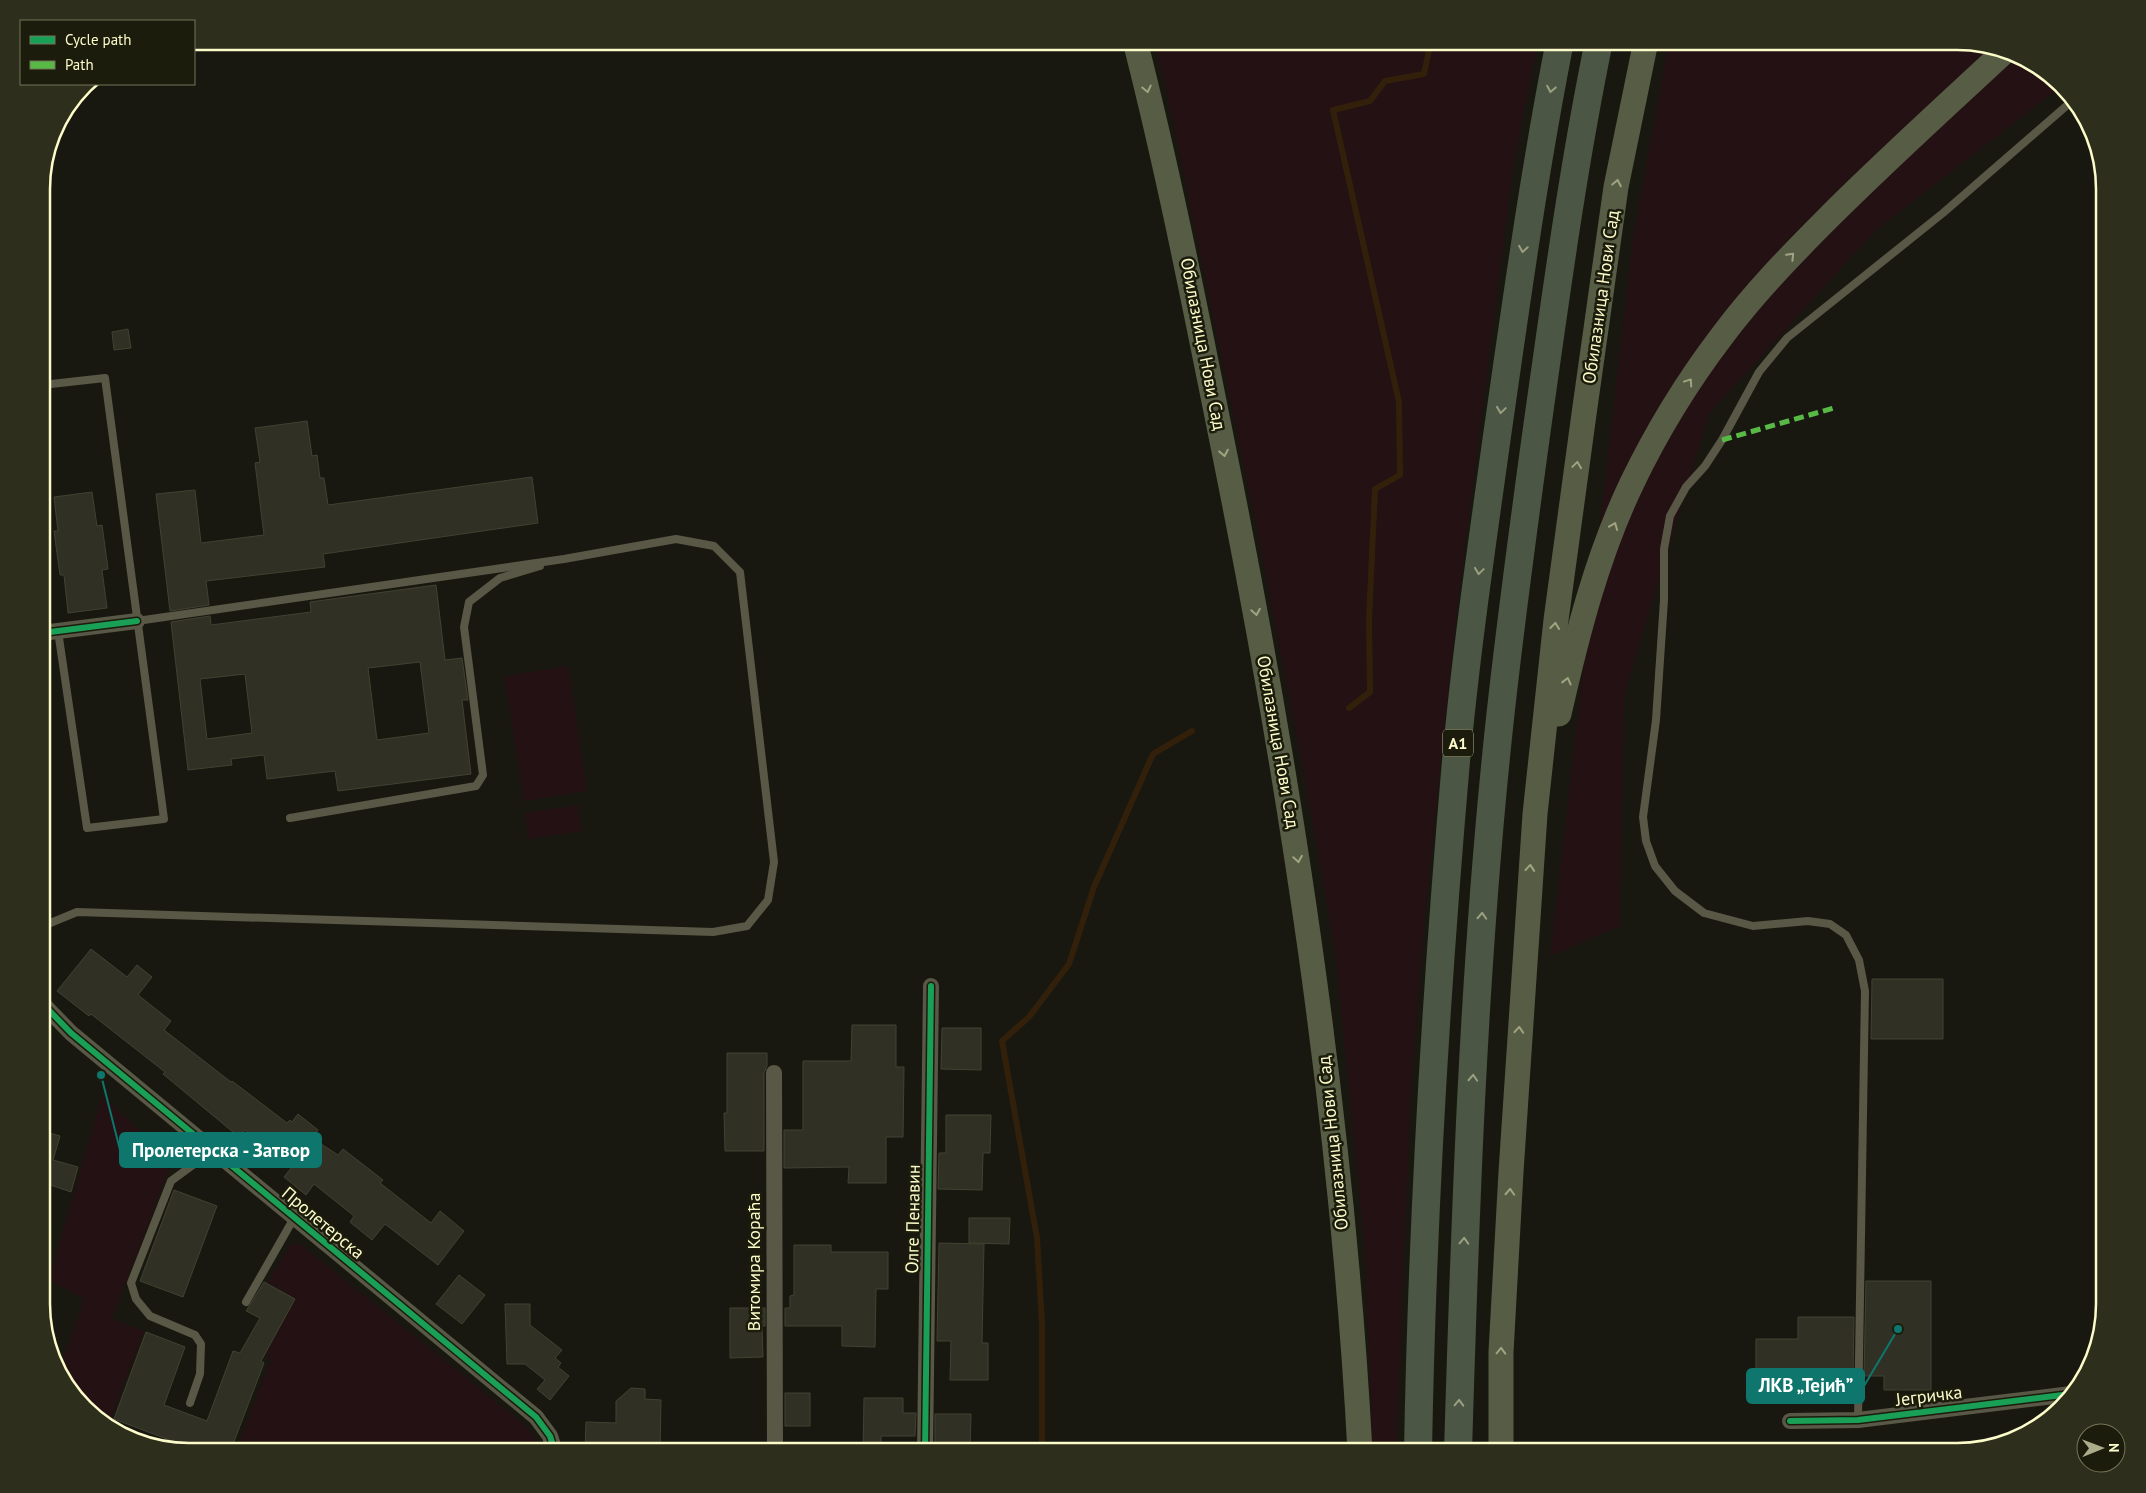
<svg xmlns="http://www.w3.org/2000/svg" width="2146" height="1493" font-family="'PT Sans',sans-serif">
<style>
.green{fill:#231113}
.lines{fill:none;stroke-linecap:round;stroke-linejoin:round}
.stream{stroke:#33200b;stroke-width:6}
.building{fill:#303124;stroke:#424232;fill-rule:evenodd}
.lane{stroke:#595745;stroke-width:8}
.street{stroke:#595745;stroke-width:16}
.primary{stroke:#575c45;stroke-width:25}
.highway{stroke:#4b5644;stroke-width:28}
.quiet{stroke:#58b947;stroke-width:5;stroke-dasharray:10 5;stroke-linecap:butt}
.cycleway-casing{stroke:#1b1c0c;stroke-width:9}
.cycleway{stroke:#1a9f57;stroke-width:6}
.oneway{stroke:#a1a481}
.oneway2{stroke:#9ba080}
.labels{text-anchor:middle;stroke-width:5;stroke-linejoin:round;paint-order:stroke}
.shield{fill:#1b1c0c;stroke:#b8b891;stroke-width:1}
.shield-label{font-size:16px;font-weight:bold;fill:#fcfbca}
.street-label{font-size:18px;fill:#fcfbca;stroke:#1b1c0c}
.rim{fill:none;stroke:#fcfbca;stroke-width:2.5}
.leader{fill:none;stroke:#0f766e;stroke-width:2}
.callout-dot{fill:#0f766e;stroke:#1b1c0c;stroke-width:2}
.callout{fill:#0f766e;stroke:#0f766e;stroke-width:2}
.callout-label{font-size:19px;text-anchor:middle;font-weight:bold;fill:#fff}
</style>
<rect width="100%" height="100%" fill="#181810"/>
<g class="green">
<polygon points="1154,41 1538,41 1514,162 1456,619 1424,925 1411,1090 1396,1452 1373,1452 1364,1239 1335,952 1306,786 1257,530 1164,80"/>
<polygon points="1669,41 1957,41 2004,49 2039,66 2059,88 1875,231 1709,414 1624,696 1620,926 1550,956 1633,237"/>
<polygon points="568,666 587,791 524,801 504,676"/>
<polygon points="578,805 582,831 528,839 524,813"/>
<polygon points="102,1095 172,1161 112,1319 144,1331 110,1421 191,1452 142,1444 107,1427 61,1377 59,1370 84,1299 49,1280"/>
<polygon points="299,1243 526,1426 534,1437 540,1452 235,1452 270,1361 267,1351 296,1299 268,1283 289,1246"/>
</g>
<g class="lines">
<g class="stream">
<polyline points="1349,708 1370,692 1369,620 1375,489 1400,475 1399,402 1333,110 1370,101 1385,81 1424,74 1431,41"/>
<polyline points="1042,1452 1042,1324 1037,1238 1002,1041 1029,1017 1069,964 1094,887 1153,754 1192,731"/>
</g>
</g>
<g class="building">
<polygon points="128,329 131,348 114,350 112,332"/>
<polygon points="307,421 312,456 317,455 320,478 324,478 328,505 532,477 538,523 323,554 325,567 206,581 209,605 170,611 156,494 195,490 201,543 264,535 255,463 260,462 255,428"/>
<polygon points="92,492 97,526 102,525 108,569 102,570 107,608 68,613 64,575 60,575 54,531 58,531 54,497"/>
<path d="M436,585L445,660L462,658L468,700H462L471,774L338,791L335,771L267,779L264,755L231,759L232,765L188,770L171,622L210,616L211,625L311,612L310,602ZM420,662L429,733L377,740L368,668ZM245,674L252,733L207,739L200,679Z"/>
<polygon points="91,949 127,977 137,965 152,977 138,995 171,1021 164,1030 231,1082 232,1081 287,1123 290,1120 292,1122 298,1114 318,1130 312,1138 338,1155 343,1149 383,1180 380,1183 431,1223 440,1211 464,1231 438,1265 385,1224 372,1240 350,1222 354,1216 314,1184 306,1195 284,1177 292,1167 245,1130 239,1137 163,1074 165,1072 91,1014 89,1016 57,991"/>
<polygon points="1872,979 1943,979 1943,1039 1871,1039"/>
<polygon points="852,1025 896,1025 896,1067 904,1067 903,1137 886,1137 886,1183 848,1183 849,1167 784,1168 784,1130 803,1130 803,1061 851,1061"/>
<polygon points="942,1028 981,1028 981,1070 941,1069"/>
<polygon points="727,1053 767,1053 767,1066 764,1073 764,1151 725,1151 724,1113 727,1113"/>
<polygon points="946,1115 991,1115 990,1153 983,1153 982,1190 938,1189 939,1153 946,1153"/>
<polygon points="42,1131 60,1136 53,1160 78,1167 71,1192 42,1182"/>
<polygon points="174,1190 217,1206 183,1297 140,1281"/>
<polygon points="969,1218 1010,1218 1009,1244 969,1243"/>
<polygon points="939,1243 984,1244 982,1343 988,1343 988,1380 950,1380 951,1341 937,1341"/>
<polygon points="794,1245 831,1245 831,1252 888,1252 888,1289 876,1289 875,1347 842,1346 842,1326 785,1326 785,1308 790,1308 790,1296 794,1295"/>
<polygon points="459,1275 485,1295 462,1324 436,1304"/>
<polygon points="1866,1281 1931,1281 1931,1390 1884,1390 1884,1376 1864,1376"/>
<polygon points="264,1282 295,1299 261,1361 264,1363 230,1452 201,1452 114,1419 146,1332 185,1347 164,1405 207,1421 233,1351 240,1353 260,1318 246,1311"/>
<polygon points="505,1304 530,1304 530,1325 562,1350 555,1358 561,1363 558,1367 569,1376 550,1400 537,1389 545,1380 525,1364 507,1364"/>
<polygon points="730,1308 765,1308 765,1326 762,1326 763,1357 730,1358"/>
<polygon points="1798,1317 1854,1317 1853,1376 1841,1376 1841,1385 1798,1385 1798,1382 1756,1382 1756,1339 1798,1339"/>
<polygon points="631,1388 645,1389 645,1399 661,1400 660,1452 585,1451 586,1422 616,1423 616,1401"/>
<rect x="785" y="1393" width="25" height="33"/>
<polygon points="864,1398 903,1398 903,1413 916,1413 915,1436 881,1436 881,1452 863,1452"/>
<polygon points="935,1414 971,1414 970,1452 935,1452"/>
</g>
<g class="lines">
<g class="lane">
<polyline points="42,385 105,378 164,819 87,828 58,631"/>
<polyline points="290,818 476,786 483,775 464,627 469,602 500,578 540,566"/>
<polyline points="43,926 77,912 713,932 747,926 768,900 774,862 740,572 714,546 676,539 564,559 137,621"/>
<polyline points="246,1302 294,1218"/>
<polyline points="190,1403 200,1374 201,1344 195,1335 150,1316 136,1299 131,1283 171,1181 212,1151"/>
<polyline points="1858,1420 1865,991 1859,960 1846,935 1830,924 1808,921 1753,926 1704,913 1675,891 1655,866 1646,841 1643,817 1656,720 1664,600 1664,549 1670,516 1686,487 1705,466 1722,440 1759,372 1787,338 1943,213 2072,101"/>
</g>
<g class="street">
<polyline points="42,633 137,621"/>
<polyline points="42,915 43,926 42,928"/>
<polyline points="42,1003 71,1033 536,1417 550,1436 555,1452"/>
<polyline points="774,1073 775,1452"/>
<polyline points="1790,1421 1858,1420 2071,1394"/>
<polyline points="925,1452 931,986"/>
</g>
<g class="primary">
<path d="M1135,41C1170,178 1197,317 1225,456C1291,784 1342,1117 1360,1452"/>
<path d="M1559,714C1577,635 1597,556 1632,483C1657,431 1687,382 1722,336C1754,293 1792,254 1829,217C1887,159 1947,105 2006,50"/>
<polyline points="1501,1452 1501,1352 1511,1172 1535,814 1556,620 1584,414 1616,187 1646,41"/>
</g>
<g class="highway">
<path d="M1418,1452C1422,1221 1436,991 1456,761C1466,652 1482,544 1497,436C1516,304 1534,172 1560,41"/>
<path d="M1458,1452C1465,1217 1473,981 1497,747C1508,638 1523,530 1538,421C1556,294 1573,167 1599,41"/>
</g>
<polyline class="quiet" points="1722,440 1834,408"/>
<defs>
<g id="cycleway">
<polyline points="42,633 137,621"/>
<polyline points="42,1003 71,1033 536,1417 550,1436 555,1452"/>
<polyline points="1790,1421 1858,1420 2071,1394"/>
<polyline points="925,1452 931,986"/>
</g>
</defs>
<use href="#cycleway" class="cycleway-casing"/>
<use href="#cycleway" class="cycleway"/>
</g>
<defs><path id="oneway-chevron" d="M-2-3.5L2.5 0L-2 3.5" fill="none" stroke-width="1.6" stroke-linecap="round" stroke-linejoin="round" transform="scale(1.25)"/></defs>
<g class="oneway">
<use href="#oneway-chevron" transform="translate(1147 89) rotate(77)"/>
<use href="#oneway-chevron" transform="translate(1617 183) rotate(-79)"/>
<use href="#oneway-chevron" transform="translate(1791 256) rotate(-46)"/>
<use href="#oneway-chevron" transform="translate(1689 382) rotate(-56)"/>
<use href="#oneway-chevron" transform="translate(1224 453) rotate(79)"/>
<use href="#oneway-chevron" transform="translate(1577 465) rotate(-82)"/>
<use href="#oneway-chevron" transform="translate(1614 526) rotate(-68)"/>
<use href="#oneway-chevron" transform="translate(1256 612) rotate(80)"/>
<use href="#oneway-chevron" transform="translate(1555 626) rotate(-84)"/>
<use href="#oneway-chevron" transform="translate(1567 681) rotate(-76)"/>
<use href="#oneway-chevron" transform="translate(1298 859) rotate(81)"/>
<use href="#oneway-chevron" transform="translate(1530 868) rotate(-85)"/>
<use href="#oneway-chevron" transform="translate(1519 1030) rotate(-86)"/>
<use href="#oneway-chevron" transform="translate(1510 1192) rotate(-87)"/>
<use href="#oneway-chevron" transform="translate(1501 1351) rotate(-88)"/>
</g>
<g class="oneway2">
<use href="#oneway-chevron" transform="translate(1551 89) rotate(101)"/>
<use href="#oneway-chevron" transform="translate(1523 249) rotate(99)"/>
<use href="#oneway-chevron" transform="translate(1501 410) rotate(98)"/>
<use href="#oneway-chevron" transform="translate(1479 571) rotate(98)"/>
<use href="#oneway-chevron" transform="translate(1482 916) rotate(-87)"/>
<use href="#oneway-chevron" transform="translate(1473 1078) rotate(-87)"/>
<use href="#oneway-chevron" transform="translate(1464 1241) rotate(-88)"/>
<use href="#oneway-chevron" transform="translate(1459 1403) rotate(-88)"/>
</g>
<g class="labels">
<rect class="shield" x="1443" y="729.5" width="30" height="27" rx="4"/>
<g class="shield-label">
<text x="1458" y="749">A1</text>
</g>
<g class="street-label">
<text transform="translate(1601 297) rotate(-82)" y="6">Обилазница Нови Сад</text>
<text transform="translate(1203 344) rotate(79)" y="6">Обилазница Нови Сад</text>
<text transform="translate(1278 742) rotate(80)" y="6">Обилазница Нови Сад</text>
<text transform="translate(1333 1143) rotate(-96)" y="6">Обилазница Нови Сад</text>
<text transform="translate(913 1219) rotate(-89)" y="6">Олге Пенавин</text>
<text transform="translate(323 1223) rotate(40)" y="6">Пролетерска</text>
<text transform="translate(754 1262) rotate(-90)" y="6">Витомира Кораћа</text>
<text transform="translate(1929 1396) rotate(-7)" y="6">Јегричка</text>
</g>
</g>
<path d="M0 0H2146V1493H0ZM189 50H1957A139 139 0 0 1 2096 189V1304A139 139 0 0 1 1957 1443H189A139 139 0 0 1 50 1304V189A139 139 0 0 1 189 50Z" fill="#2d2e1b" fill-rule="evenodd"/>
<path class="rim" d="M189 50H1957A139 139 0 0 1 2096 189V1304A139 139 0 0 1 1957 1443H189A139 139 0 0 1 50 1304V189A139 139 0 0 1 189 50Z"/>
<path class="leader" d="M101 1075L120 1150M1898 1329L1864 1386"/>
<g class="callout-dot">
<circle cx="101" cy="1075" r="5"/>
<circle cx="1898" cy="1329" r="5"/>
</g>
<g class="callout">
<rect x="120" y="1133" width="201" height="34" rx="5"/>
<rect x="1747" y="1369" width="117" height="34" rx="5"/>
</g>
<g class="callout-label">
<text x="221" y="1157">Пролетерска - Затвор</text>
<text x="1806" y="1392">ЛКВ „Тејић”</text>
</g>
<rect x="20" y="20" width="175" height="65" fill="#1b1c0c" stroke="#757558"/>
<rect x="30" y="36" width="25" height="8" fill="#1a9f57" stroke="#757558"/>
<text x="65" y="45" font-size="15" fill="#fcfbca">Cycle path</text>
<rect x="30" y="61" width="25" height="8" fill="#58b947" stroke="#757558"/>
<text x="65" y="70" font-size="15" fill="#fcfbca">Path</text>
<g transform="translate(2101 1448) rotate(89)"><circle r="24" fill="#1b1c0c" stroke="#757558"/>
<path d="M0-4L9 19L0 12L-9 19Z" fill="#acac89"/>
<text y="-8" font-size="14" font-weight="bold" text-anchor="middle" fill="#fcfbca">N</text>
</g>
</svg>
